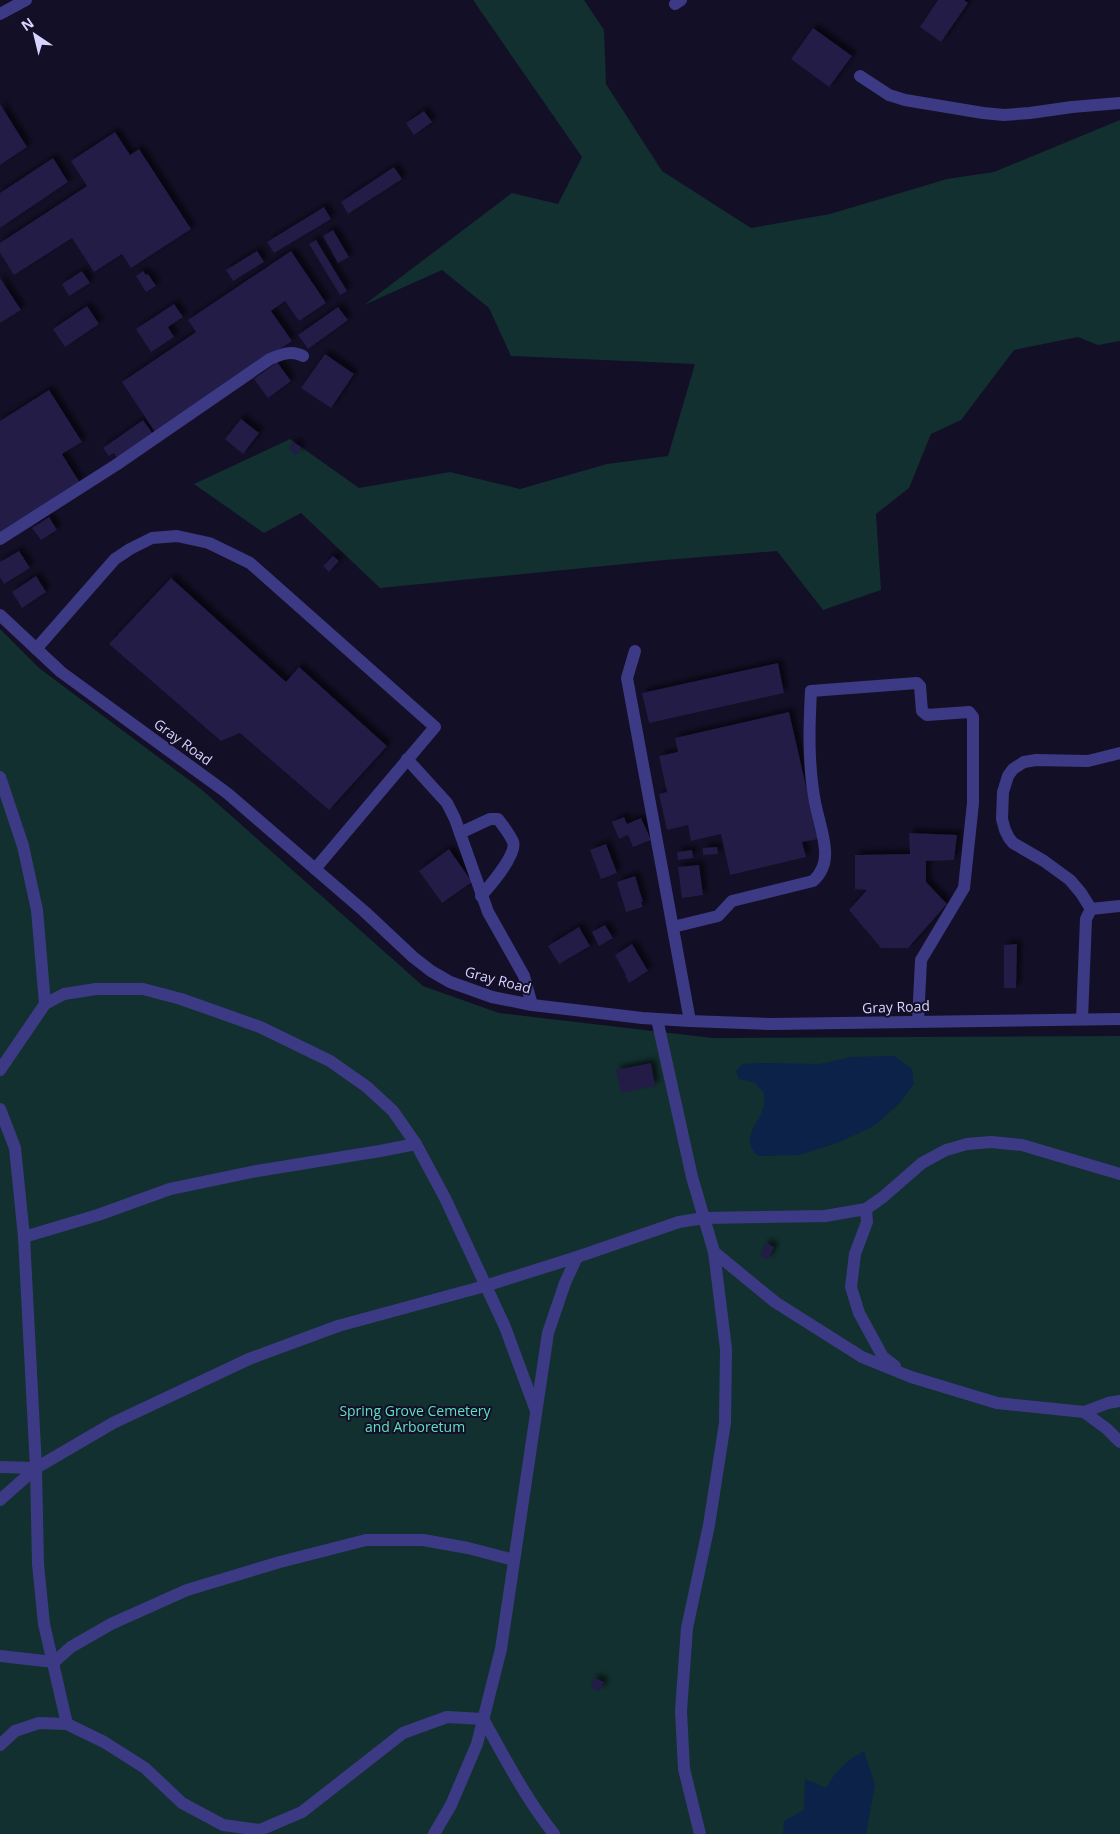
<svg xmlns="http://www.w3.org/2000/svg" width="1120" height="1834" font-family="'Open Sans',sans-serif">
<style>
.green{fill:#12302f}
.water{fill:#0c2248}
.building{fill:#241b47;filter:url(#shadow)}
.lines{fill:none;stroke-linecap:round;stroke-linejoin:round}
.minor{stroke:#3d3a85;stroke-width:12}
.labels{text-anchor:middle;stroke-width:4;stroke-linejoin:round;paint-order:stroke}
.street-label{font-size:14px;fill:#d9d4ff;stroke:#130f26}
.park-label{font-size:14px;fill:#5fe0c0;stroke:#130f26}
</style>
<defs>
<filter id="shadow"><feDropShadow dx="4.5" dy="-4.5" stdDeviation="2.5" flood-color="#0009"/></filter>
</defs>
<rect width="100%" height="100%" fill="#130f26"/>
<g class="green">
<polygon points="473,0 584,0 604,30 606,84 662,171 751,228 830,214 947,179 994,172 1120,120 1120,341 1098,345 1078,337 1014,350 961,420 931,434 909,488 876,514 881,590 823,610 777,551 665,560 380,588 301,513 264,533 194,484 290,439 359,488 450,472 520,489 607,464 668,456 695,364 511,356 489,308 442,270 364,305 512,193 558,204 582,157"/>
<polygon points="0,629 39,668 201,789 423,986 499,1013 713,1038 1120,1036 1120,1834 0,1834"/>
</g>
<g class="water">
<path d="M895,1056L912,1069L914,1084L900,1103L874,1126L837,1143L799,1155L758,1156C738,1137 760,1125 764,1105C765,1102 764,1097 764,1093L755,1083L739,1079L736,1071L742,1064L762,1063L820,1064L851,1057Z"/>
<path d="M864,1751L875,1785L866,1834H783L784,1821L804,1810L805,1779L826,1788C837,1769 845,1762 864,1751Z"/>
</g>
<g class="building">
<polygon points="938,0 964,0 968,3 941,42 920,27"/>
<polygon points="813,28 852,56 829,87 791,59"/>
<polygon points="0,104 27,147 0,165"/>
<polygon points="424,111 432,122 414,135 406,123"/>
<polygon points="115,132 130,155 139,149 191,229 131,268 122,254 94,272 72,238 14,275 0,253 0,243 87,186 71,161"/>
<polygon points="53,158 68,182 0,228 0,193"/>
<polygon points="394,167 402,179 348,214 341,202"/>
<polygon points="324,207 331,219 274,253 267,242"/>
<polygon points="333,230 349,257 338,263 323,236"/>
<polygon points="316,240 347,291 340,295 309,244"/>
<polygon points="257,251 264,262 233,281 226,270"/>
<polygon points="291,251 326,303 299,321 285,301 271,311 292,341 155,432 122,382 196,332 188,320"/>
<polygon points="82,271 90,283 69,296 62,284"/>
<polygon points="143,271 146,275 148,274 156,286 146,292 136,276"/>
<polygon points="0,278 21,310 0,323"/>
<polygon points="174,304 183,317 168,327 174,337 151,352 136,329"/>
<polygon points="87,306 99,324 65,347 53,329"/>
<polygon points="338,307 348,320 308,349 298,335"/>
<polygon points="325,354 354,374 331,408 301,388"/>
<polygon points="277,362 291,381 268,398 254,379"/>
<polygon points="49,390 82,442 62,454 80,483 0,534 0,421"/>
<polygon points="241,419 259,433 243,454 225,439"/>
<polygon points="143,420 153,434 118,459 114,453 109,456 103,448"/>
<polygon points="293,442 301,447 297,455 289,449"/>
<polygon points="49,517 57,530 41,540 32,528"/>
<polygon points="19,551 30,568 4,584 0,577 0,562"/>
<polygon points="333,556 339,561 329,572 323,566"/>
<polygon points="36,576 46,592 22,608 12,592"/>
<polygon points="171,578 286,682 299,667 387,746 329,810 240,733 221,741 109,644"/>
<polygon points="778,663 784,693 649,723 642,693"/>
<polygon points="789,712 818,839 802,842 806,857 730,875 721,834 691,841 688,825 667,830 659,794 667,792 659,756 678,752 675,738"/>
<polygon points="624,817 627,824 641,818 651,840 633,847 628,835 619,839 612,822"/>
<polygon points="909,833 957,835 954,860 926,861 926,882 947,904 908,948 881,948 849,910 867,890 855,889 855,855 910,854"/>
<polygon points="606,844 617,873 601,879 590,850"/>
<polygon points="717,847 718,854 703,855 703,848"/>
<polygon points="449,849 472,882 442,903 419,871"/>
<polygon points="692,850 693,858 678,860 677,852"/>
<polygon points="699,865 703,895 682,898 678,867"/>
<polygon points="635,876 643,902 641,902 643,907 626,912 617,882"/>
<polygon points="605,925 613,938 599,946 592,932"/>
<polygon points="579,927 590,946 559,964 548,946"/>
<polygon points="632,944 648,971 629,983 625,976 626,975 615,955"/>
<polygon points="1017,944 1016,988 1004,988 1004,945"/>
<polygon points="651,1063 655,1086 621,1093 616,1070"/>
<polygon points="766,1243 774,1247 768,1260 760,1256"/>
<polygon points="594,1678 604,1682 600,1691 591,1688"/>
</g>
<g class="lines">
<g class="minor">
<polyline points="675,4 681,0"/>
<polyline points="0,14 26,0"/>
<polyline points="860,76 889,95 905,100 983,113 1004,115 1030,113 1072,107 1120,103"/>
<path d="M0,539L116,465L270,359C282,354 291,350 303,356"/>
<polyline points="0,615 61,672 227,793 365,912 413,957 431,971 450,982 492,997 532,1005 642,1018 690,1021 772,1024 1120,1019"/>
<polyline points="36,649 115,559 130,549 152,538 177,536 209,543 250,563 435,727 315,869"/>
<polyline points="635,651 627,678 690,1021"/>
<polyline points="407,759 447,803 455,819 488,912 524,976 532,1005"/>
<polyline points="0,777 23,846 37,910 45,1004"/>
<path d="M460,833L490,819H498C503,826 510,834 513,842C518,853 489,887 481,896"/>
<polyline points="1091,909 1081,893 1070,880 1044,861 1013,843 1009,838 1005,830 1002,819 1003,792 1008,776 1013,769 1024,762 1036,760 1088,761 1120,753"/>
<path d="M673,927L718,916L732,901L813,881C822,873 826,863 825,850C824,834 818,818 815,802C808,765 809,728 811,691L917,683L920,686L922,711L927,715L969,712L973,717V803L964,888L921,960L918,1021"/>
<polyline points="657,1019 692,1177 714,1252 726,1349 725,1423 709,1525 687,1628 681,1711 684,1769 700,1834"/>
<polyline points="1082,1019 1086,919 1091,909 1120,906"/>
<polyline points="0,1070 45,1004 64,994 96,989 143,989 181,999 260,1027 330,1061 367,1087 393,1111 416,1144 445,1198 505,1327 536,1411"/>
<polyline points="0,1109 15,1148 24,1237 36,1468 38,1564 44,1624 67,1724"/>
<polyline points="866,1209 867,1222 855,1254 851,1287 859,1313 883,1357 895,1366"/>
<polyline points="24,1237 98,1215 170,1189 257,1171 380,1151 416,1144"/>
<polyline points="714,1252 775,1302 862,1357 911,1377 997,1403 1084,1412 1107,1429 1120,1442"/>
<polyline points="1084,1412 1108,1403 1120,1401"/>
<polyline points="0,1467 36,1468"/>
<polyline points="0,1500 36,1468 113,1423 249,1359 338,1326 485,1286 577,1257 679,1222 704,1218 825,1216 866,1209 883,1197 922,1163 946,1150 967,1144 991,1142 1022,1145 1120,1174"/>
<polyline points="0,1656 54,1662 71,1647 111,1624 187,1590 280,1562 366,1540 423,1540 468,1548 514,1560"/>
<path d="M0,1745L15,1731L39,1723L67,1724L104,1742L145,1768L182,1803L223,1825L260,1830L302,1812L403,1733L447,1717L483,1719C505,1758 526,1799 554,1834"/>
<polyline points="434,1834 451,1805 477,1744 501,1649 548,1333 565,1283 577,1257"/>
</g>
</g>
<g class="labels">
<g class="street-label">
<text transform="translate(183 742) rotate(36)" y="5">Gray Road</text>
<text transform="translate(498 980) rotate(15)" y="5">Gray Road</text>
<text transform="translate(896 1007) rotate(-2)" y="5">Gray Road</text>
</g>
<g class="park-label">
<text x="415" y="1416">Spring Grove Cemetery<tspan x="415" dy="16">and Arboretum</tspan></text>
</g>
</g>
<g transform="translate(35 35) rotate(325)" stroke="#130f26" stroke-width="4" paint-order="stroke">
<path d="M0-4L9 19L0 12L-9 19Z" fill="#d9d4ff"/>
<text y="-8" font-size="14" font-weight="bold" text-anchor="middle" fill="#d9d4ff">N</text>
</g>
</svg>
